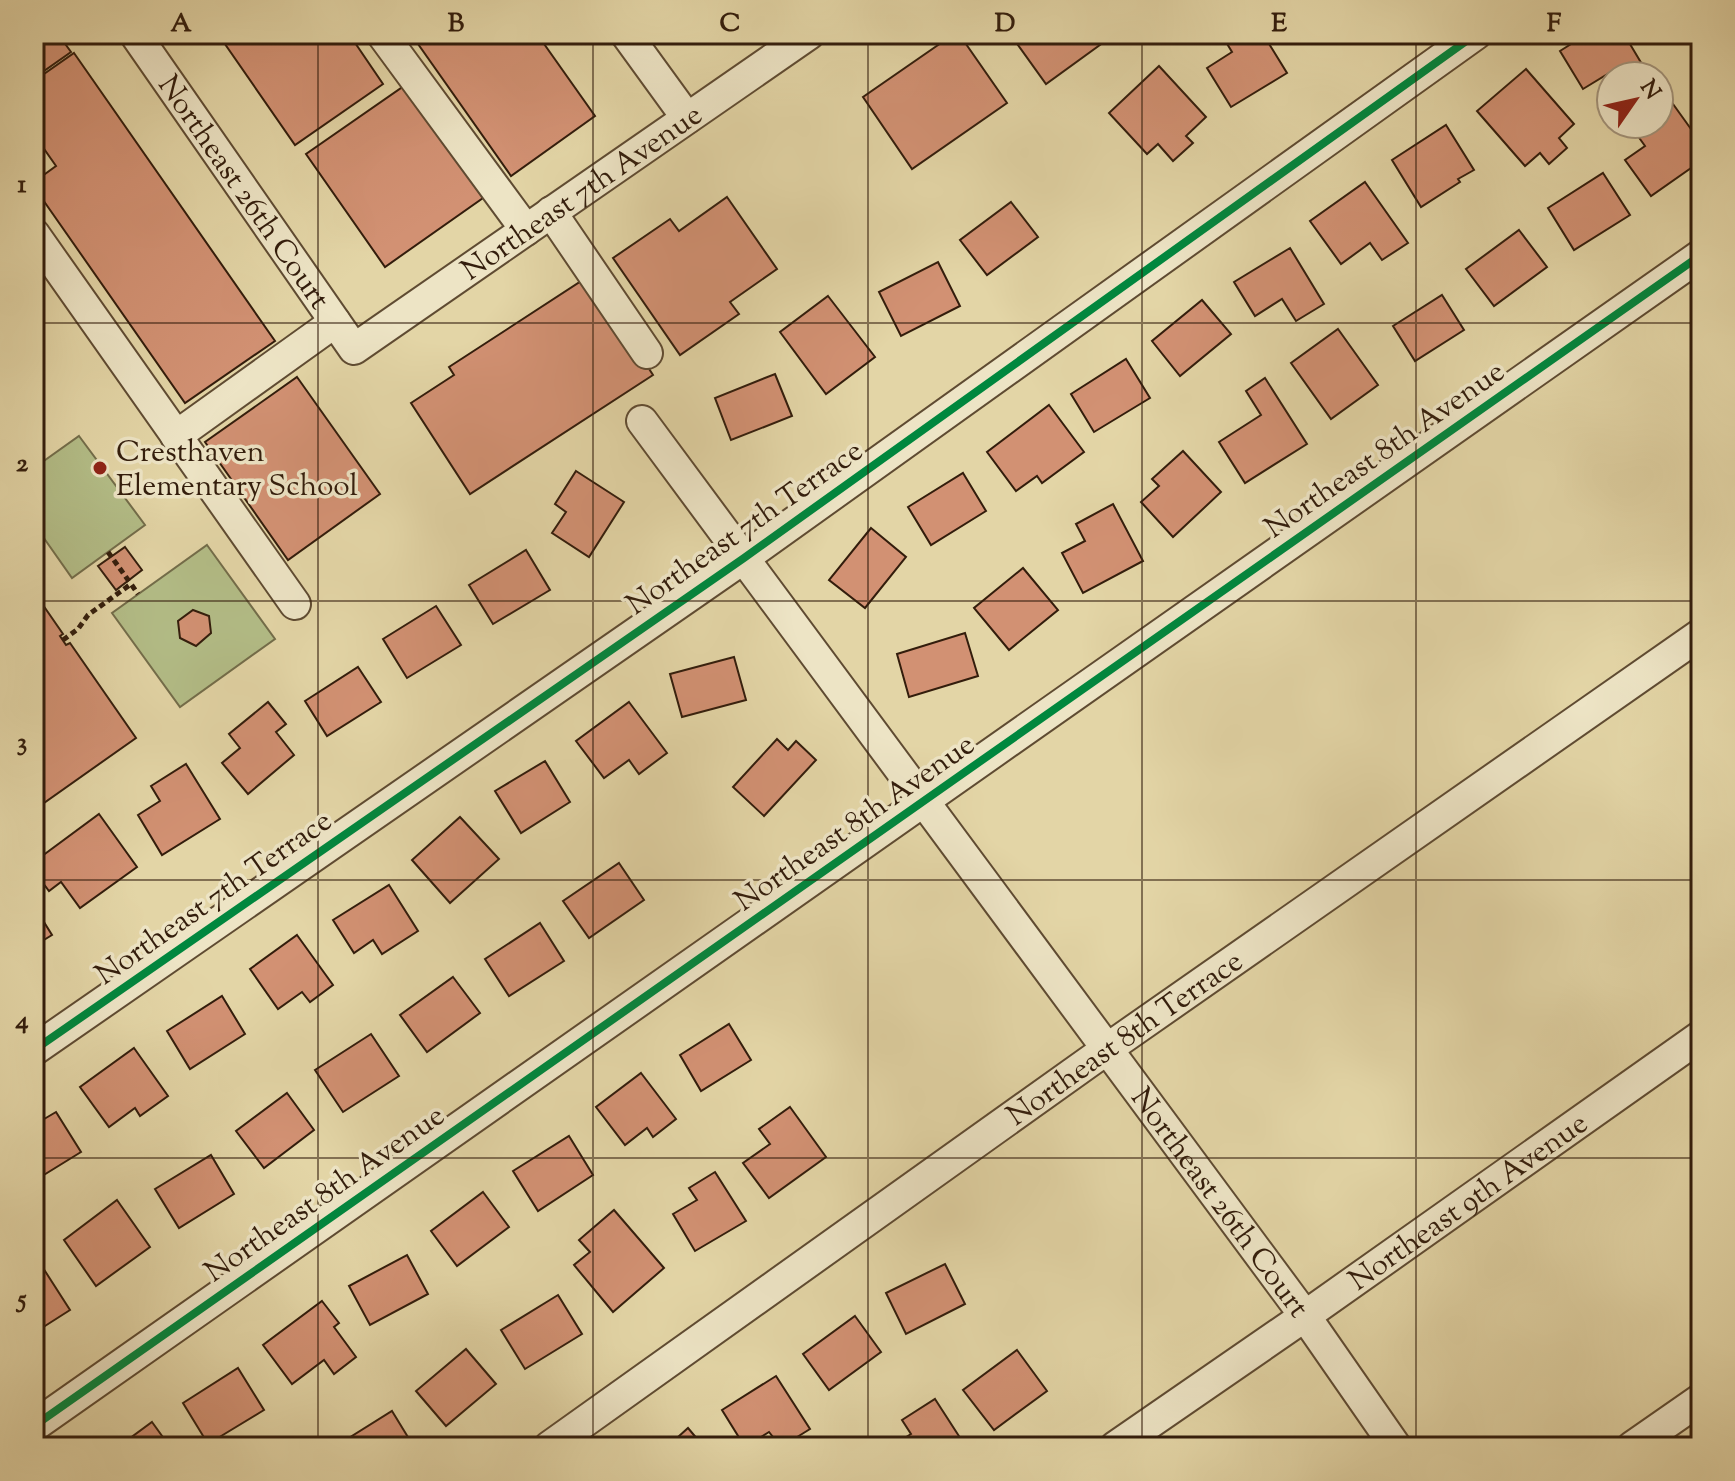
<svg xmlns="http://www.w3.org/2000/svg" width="1735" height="1481" font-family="'Sorts Mill Goudy',serif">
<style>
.green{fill:#b3bd87;stroke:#736d4a;stroke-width:2}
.building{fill:#d29173;stroke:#331d0c;stroke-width:2}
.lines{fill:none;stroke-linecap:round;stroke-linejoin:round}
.minor-casing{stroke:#5f4b32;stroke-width:34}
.path{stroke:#331d0c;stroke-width:5;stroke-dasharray:6 4;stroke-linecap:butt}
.minor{stroke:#ede4c5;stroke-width:30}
.cycleway-casing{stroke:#ede4c5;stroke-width:13}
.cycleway{stroke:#00873e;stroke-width:8}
.grid{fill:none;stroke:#331d0c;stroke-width:2;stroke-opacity:0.55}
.poi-dot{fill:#8f2418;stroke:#ede4c5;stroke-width:3}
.labels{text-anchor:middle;stroke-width:7;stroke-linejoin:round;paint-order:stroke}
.street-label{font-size:30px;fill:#331d0c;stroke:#ede4c5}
.poi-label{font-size:30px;fill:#331d0c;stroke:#ede4c5;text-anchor:start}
.neatline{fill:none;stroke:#331d0c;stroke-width:3}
.grid-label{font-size:26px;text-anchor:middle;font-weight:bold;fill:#331d0c}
</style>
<rect width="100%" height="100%" fill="#e3d5a6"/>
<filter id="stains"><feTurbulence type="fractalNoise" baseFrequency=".0025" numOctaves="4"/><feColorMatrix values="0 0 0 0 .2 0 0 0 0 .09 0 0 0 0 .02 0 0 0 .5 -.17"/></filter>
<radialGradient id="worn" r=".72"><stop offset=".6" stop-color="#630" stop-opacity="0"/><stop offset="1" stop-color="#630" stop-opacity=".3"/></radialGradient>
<g class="green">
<polygon points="79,436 145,525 72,578 34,524 34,468"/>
<polygon points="207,545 275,639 180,707 112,613"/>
</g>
<g class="building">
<polygon points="34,34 58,34 71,52 34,78"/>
<polygon points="218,34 349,34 383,84 295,145"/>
<polygon points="411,34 537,34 595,116 511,176"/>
<polygon points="954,34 959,34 1007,103 912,169 863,97"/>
<polygon points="1010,34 1115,34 1046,84"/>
<polygon points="1238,34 1263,34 1287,73 1231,107 1207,68 1232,52 1226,42"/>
<polygon points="1587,34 1624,34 1649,76 1613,76 1611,72 1583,89 1560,51"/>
<polygon points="74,53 275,341 185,403 34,187 34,182 56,166 42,146 34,149 34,81"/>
<polygon points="1159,66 1206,117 1186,136 1193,143 1173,161 1158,144 1147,154 1109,113"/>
<polygon points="1526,69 1574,124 1559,138 1567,148 1549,164 1540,153 1525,166 1477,111"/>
<polygon points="404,86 483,198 385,267 306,154"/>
<polygon points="1673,104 1701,143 1701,161 1651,196 1625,160 1645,146 1635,132 1645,124 1659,124 1659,114"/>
<polygon points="1446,125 1474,170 1458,179 1460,182 1421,207 1392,160"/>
<polygon points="1603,173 1630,215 1574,250 1548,208"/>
<polygon points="1365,182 1408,243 1382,260 1370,243 1341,264 1310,221"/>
<polygon points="727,197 777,269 730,302 739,314 680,355 613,258 670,219 679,231"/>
<polygon points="1011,202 1038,237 987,275 960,240"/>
<polygon points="1519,230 1547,267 1494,306 1466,269"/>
<polygon points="1290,248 1324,304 1296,321 1282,299 1255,316 1234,282"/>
<polygon points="938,262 960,306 901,336 879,292"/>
<polygon points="589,276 653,375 470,494 411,403 454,375 449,367"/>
<polygon points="1442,295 1464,330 1415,361 1393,326"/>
<polygon points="828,296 875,357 826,394 780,332"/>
<polygon points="1202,300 1231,334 1180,376 1152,341"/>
<polygon points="1338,329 1378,385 1331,419 1291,363"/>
<polygon points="1126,359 1150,398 1094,432 1071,394"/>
<polygon points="775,374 792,416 731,440 715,398"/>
<polygon points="297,377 380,494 288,560 205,442"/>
<polygon points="1265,378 1307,444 1245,483 1219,442 1261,415 1246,391"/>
<polygon points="1049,405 1084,452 1042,483 1037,476 1016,491 987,452"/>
<polygon points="1183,451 1221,492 1173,537 1141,502 1159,486 1152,479"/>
<polygon points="576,471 624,502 589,557 552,533 566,512 555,504"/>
<polygon points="963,473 986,511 931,545 908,507"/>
<polygon points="1113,504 1143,561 1083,593 1062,553 1085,541 1076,524"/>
<polygon points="871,528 906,557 865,608 829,580"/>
<polygon points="125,547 142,570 116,590 98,566"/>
<polygon points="526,550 550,590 493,624 469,585"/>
<polygon points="1023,568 1058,610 1009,650 974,608"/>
<polygon points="34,592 63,634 60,636 66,645 70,643 136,738 34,810"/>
<polygon points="436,606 461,645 407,678 383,639"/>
<polygon points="193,610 209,616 211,633 196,646 180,638 178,621"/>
<polygon points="965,633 978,676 909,697 897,654"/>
<polygon points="734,657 746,700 682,717 670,674"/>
<polygon points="358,667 381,702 327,736 305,701"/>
<polygon points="268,702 286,724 276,732 294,755 248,794 222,763 240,748 229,734"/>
<polygon points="629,702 667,753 639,774 629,760 604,778 576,741"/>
<polygon points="777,739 788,750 796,741 816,760 764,816 733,787"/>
<polygon points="545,761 570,802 521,833 495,791"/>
<polygon points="186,764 220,819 162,855 138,815 160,801 151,786"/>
<polygon points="99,814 137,867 80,908 61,882 49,891 34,871 34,862"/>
<polygon points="460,817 499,859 450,903 412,860"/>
<polygon points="619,863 644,900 589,938 563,901"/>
<polygon points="389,885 418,931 382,954 373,940 354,953 333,920"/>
<polygon points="34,906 52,935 34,946"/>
<polygon points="540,923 564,961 509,996 485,959"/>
<polygon points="297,935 333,985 310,1002 302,992 278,1009 250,969"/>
<polygon points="453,977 480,1013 427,1052 400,1015"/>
<polygon points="222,996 245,1034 190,1069 167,1031"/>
<polygon points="729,1024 751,1060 701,1091 680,1055"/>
<polygon points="371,1034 399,1076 343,1112 315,1070"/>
<polygon points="134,1048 168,1096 140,1116 135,1108 109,1127 80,1087"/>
<polygon points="641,1073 676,1119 653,1137 647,1128 625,1145 596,1107"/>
<polygon points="287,1093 314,1130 264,1168 236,1131"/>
<polygon points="790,1107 826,1157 769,1198 743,1163 770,1144 759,1129"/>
<polygon points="56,1112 81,1152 34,1181 34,1125"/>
<polygon points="569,1136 593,1175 538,1211 513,1171"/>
<polygon points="211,1155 234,1194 179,1228 155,1189"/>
<polygon points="715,1172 746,1221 695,1251 673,1214 697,1200 689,1188"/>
<polygon points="483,1192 509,1227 457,1266 431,1231"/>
<polygon points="117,1200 150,1247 96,1286 64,1240"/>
<polygon points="614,1210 664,1268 613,1312 574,1265 590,1252 579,1240"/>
<polygon points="407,1255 428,1294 370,1325 349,1286"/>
<polygon points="945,1264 965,1304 906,1334 886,1293"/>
<polygon points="45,1271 70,1310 34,1333 34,1278"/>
<polygon points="558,1295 582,1334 525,1369 501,1330"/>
<polygon points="322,1301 339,1323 334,1327 356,1357 334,1374 324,1360 292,1384 263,1345"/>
<polygon points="855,1316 881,1352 829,1390 803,1354"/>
<polygon points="466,1349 496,1384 446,1426 416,1391"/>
<polygon points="1017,1350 1047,1391 994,1430 963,1390"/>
<polygon points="238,1368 264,1410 208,1444 183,1403"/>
<polygon points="776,1376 810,1429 781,1447 769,1432 745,1447 722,1410"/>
<polygon points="935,1399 966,1447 890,1447 911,1434 902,1420"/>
<polygon points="392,1411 414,1447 336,1446"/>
<polygon points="152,1422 170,1447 118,1447"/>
<polygon points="688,1428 704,1447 667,1447"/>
</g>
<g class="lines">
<defs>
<g id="minor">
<path id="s1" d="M135,34L354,349L809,34"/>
<polyline points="382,34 526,230"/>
<polyline points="626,34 687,118"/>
<polyline points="551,212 647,353"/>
<polyline points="34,234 295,604"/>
<path id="s2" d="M642,421L1305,1316L1396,1447"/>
<polyline points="176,436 335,322"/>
<polyline points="34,1050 744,558 1476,34"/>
<polyline points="34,1426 1701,255"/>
<path id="s3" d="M549,1447L1107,1049L1701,634"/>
<path id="s4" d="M1115,1447L1305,1316L1701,1036"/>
<polyline points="1632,1447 1701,1399"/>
</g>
</defs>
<use href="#minor" class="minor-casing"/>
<g class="path">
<polyline points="108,552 131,584"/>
<polyline points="63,640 78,629 88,615 131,584 138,594"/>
</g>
<use href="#minor" class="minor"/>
<defs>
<g id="cycleway">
<polyline points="34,1050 744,558 1476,34"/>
<polyline points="34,1426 1701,255"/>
</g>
</defs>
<use href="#cycleway" class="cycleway-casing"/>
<use href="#cycleway" class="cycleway"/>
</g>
<path class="grid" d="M318,34V1447M593,34V1447M868,34V1447M1142,34V1447M1416,34V1447M34,323H1701M34,601H1701M34,880H1701M34,1158H1701"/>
<circle class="poi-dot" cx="100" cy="468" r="8"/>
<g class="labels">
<g class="street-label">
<text dy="10" stroke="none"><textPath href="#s1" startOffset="192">Northeast 26th Court</textPath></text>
<text dy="10" stroke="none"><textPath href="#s1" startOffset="660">Northeast 7th Avenue</textPath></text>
<text transform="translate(1384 449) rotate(-35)" y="10">Northeast 8th Avenue</text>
<text transform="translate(744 527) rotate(-35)" y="10">Northeast 7th Terrace</text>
<text transform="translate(854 822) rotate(-35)" y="10">Northeast 8th Avenue</text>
<text transform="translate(213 897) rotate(-35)" y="10">Northeast 7th Terrace</text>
<text dy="10" stroke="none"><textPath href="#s3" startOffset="706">Northeast 8th Terrace</textPath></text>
<text transform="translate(324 1193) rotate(-35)" y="10">Northeast 8th Avenue</text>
<text dy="10" stroke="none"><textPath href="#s4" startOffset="430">Northeast 9th Avenue</textPath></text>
<text dy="10" stroke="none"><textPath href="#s2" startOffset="972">Northeast 26th Court</textPath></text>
</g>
<g class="poi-label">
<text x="116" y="461">Cresthaven<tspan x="116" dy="34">Elementary School</tspan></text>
</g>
</g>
<rect width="1735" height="1481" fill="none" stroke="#e3d5a6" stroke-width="88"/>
<g transform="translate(1635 100) rotate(56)"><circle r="38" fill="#ede4c5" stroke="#a3947b" stroke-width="2"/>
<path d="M0-6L14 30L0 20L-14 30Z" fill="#8f2418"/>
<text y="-12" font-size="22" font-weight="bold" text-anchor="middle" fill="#331d0c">N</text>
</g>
<rect x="44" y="44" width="1647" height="1393" class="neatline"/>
<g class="grid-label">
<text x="181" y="31">A</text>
<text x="456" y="31">B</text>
<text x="730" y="31">C</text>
<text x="1005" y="31">D</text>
<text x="1279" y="31">E</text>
<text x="1554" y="31">F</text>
<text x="22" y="192">1</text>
<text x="22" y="471">2</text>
<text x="22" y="750">3</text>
<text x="22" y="1028">4</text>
<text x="22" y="1307">5</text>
</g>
<rect width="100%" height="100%" filter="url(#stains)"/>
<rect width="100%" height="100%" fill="url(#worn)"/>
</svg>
